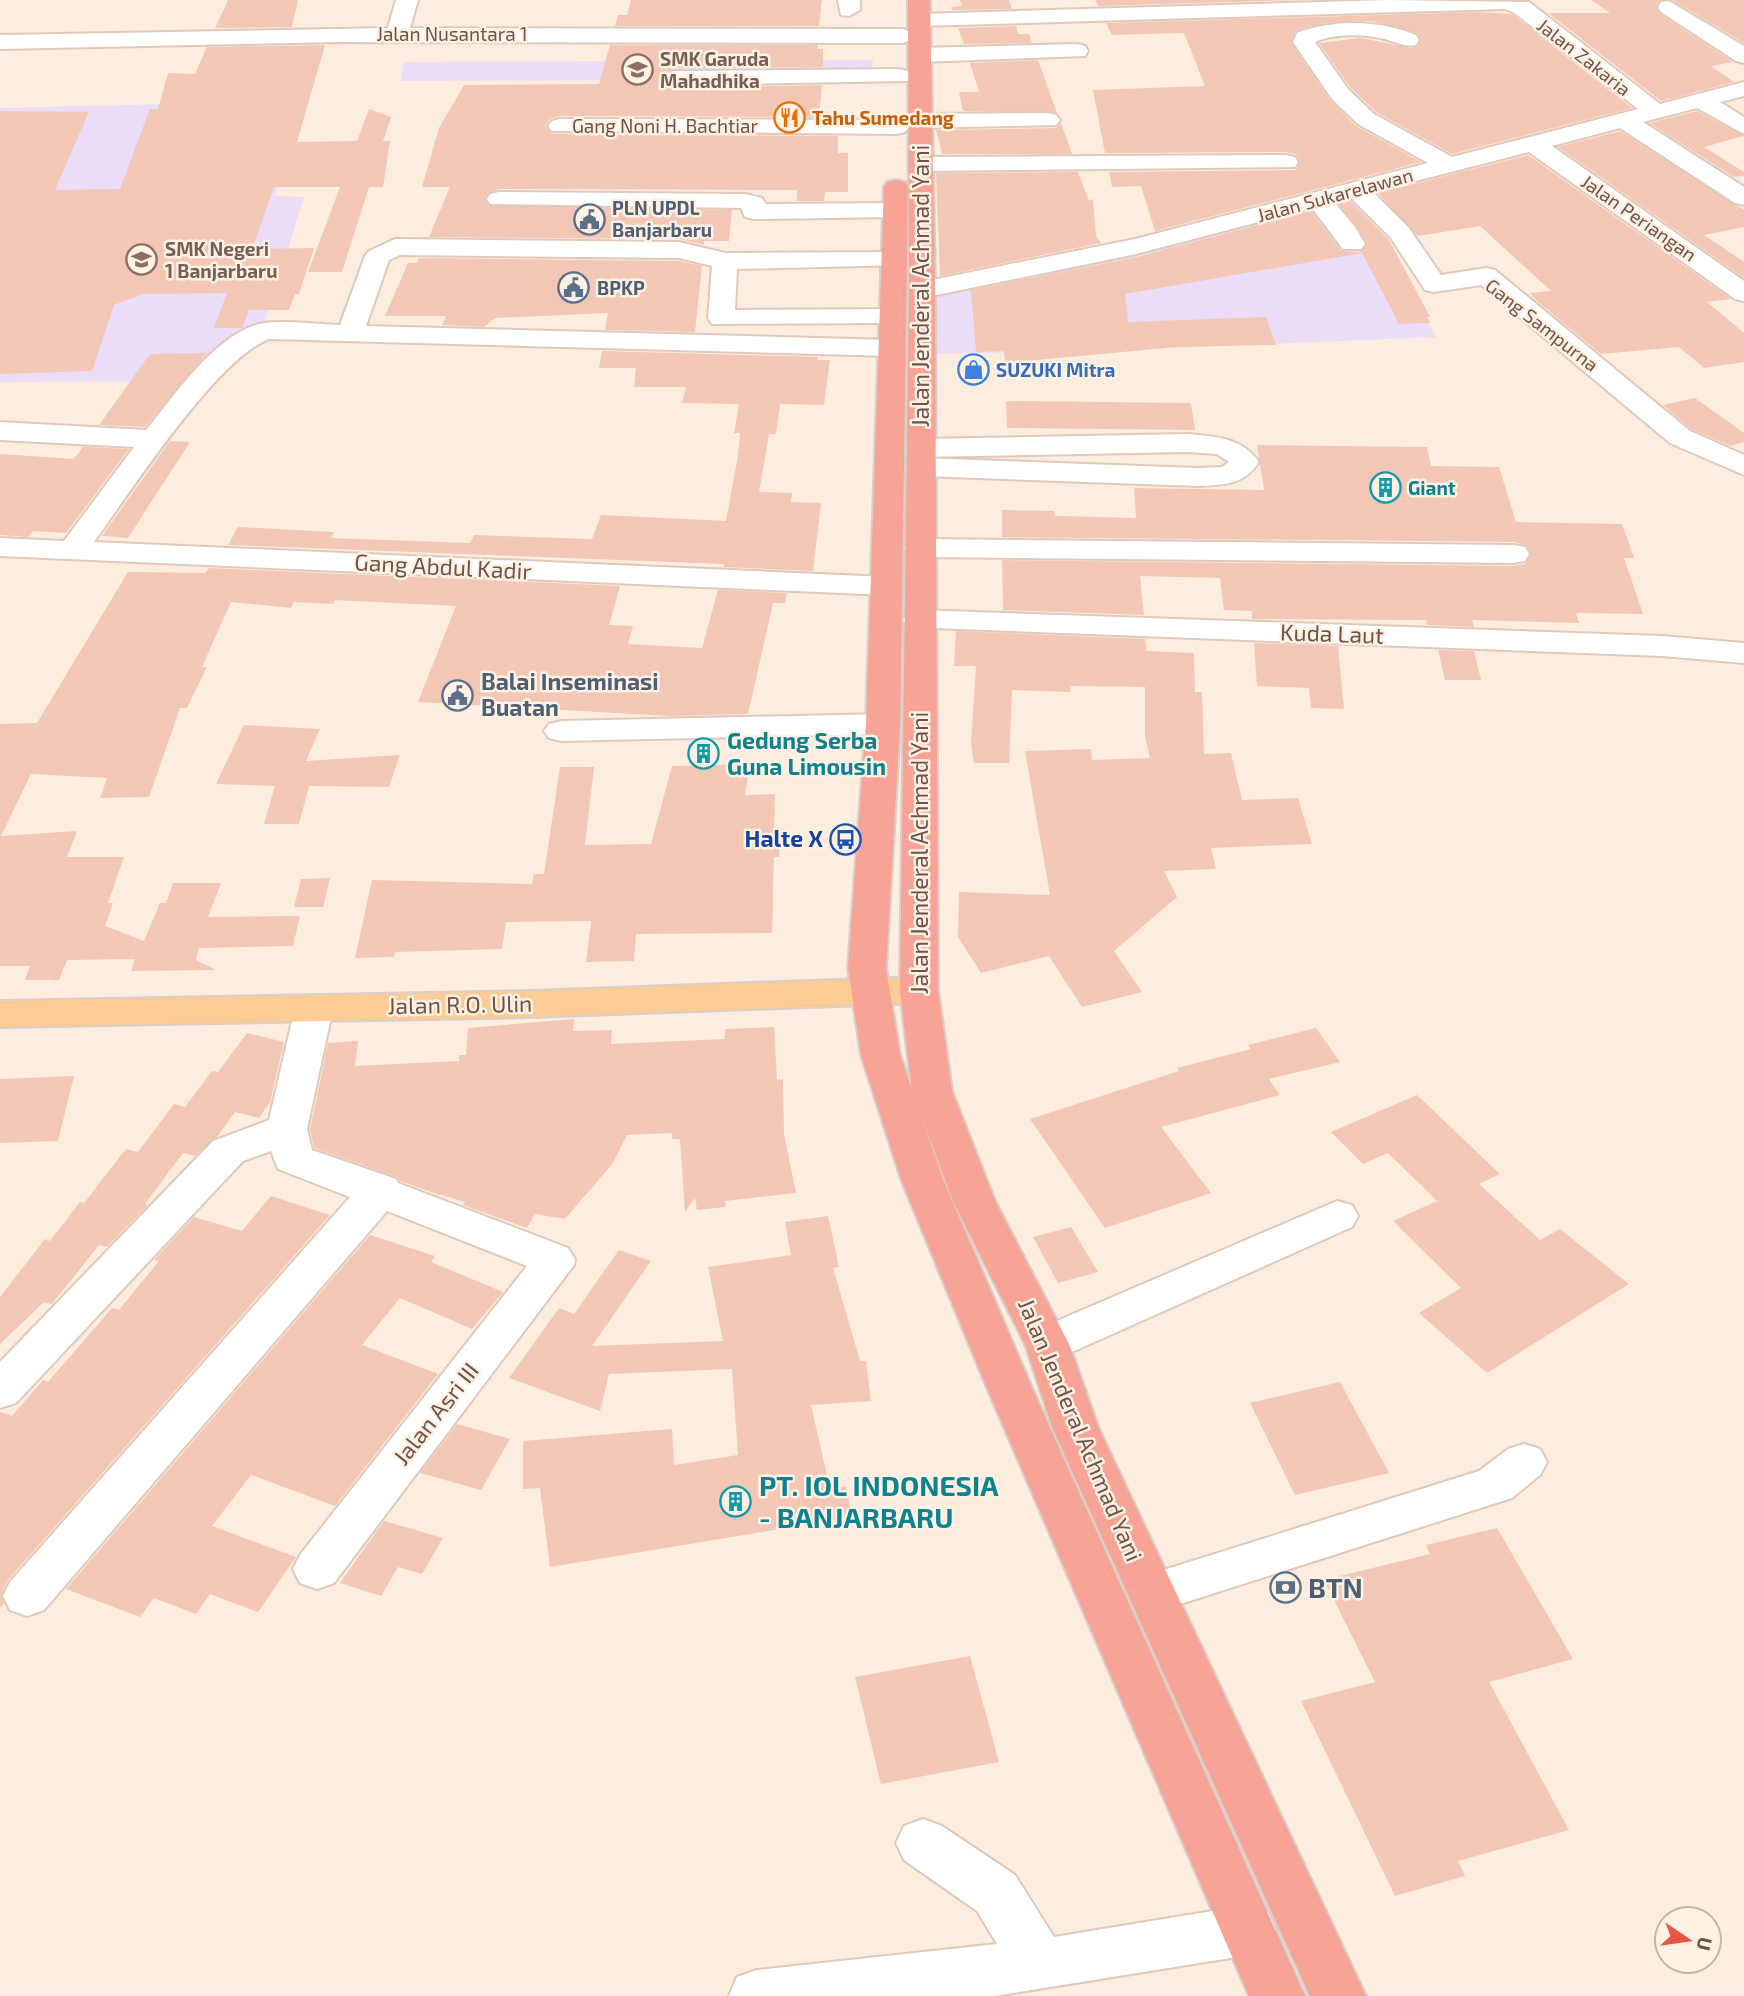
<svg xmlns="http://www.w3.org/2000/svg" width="1744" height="1996" font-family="'Exo 2',sans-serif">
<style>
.education{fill:#ebdcf8}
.building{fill:#f2c7b6}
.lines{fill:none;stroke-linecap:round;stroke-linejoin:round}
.minor-casing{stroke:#e0c9bb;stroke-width:4}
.major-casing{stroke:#d8cfcb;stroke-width:4}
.highway-casing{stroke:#d8cfcb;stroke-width:4}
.minor{fill:#fff;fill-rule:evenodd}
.major{fill:#fccb96;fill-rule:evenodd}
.highway{fill:#f7a395;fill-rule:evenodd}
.labels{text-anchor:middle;stroke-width:5;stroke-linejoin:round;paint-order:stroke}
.far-street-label{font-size:19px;fill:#725247;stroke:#fff2e5}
.far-education-label{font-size:19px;font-weight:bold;fill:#785e54;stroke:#fff2e5;text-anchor:start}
.far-food-label{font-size:19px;font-weight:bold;fill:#c56008;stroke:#fff2e5;text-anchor:start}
.far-service-label{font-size:19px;font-weight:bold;fill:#4e5e75;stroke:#fff2e5;text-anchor:start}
.far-shop-label{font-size:19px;font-weight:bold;fill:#366cbe;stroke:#fff2e5;text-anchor:start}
.far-culture-label{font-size:19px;font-weight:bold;fill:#0d838f;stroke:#fff2e5;text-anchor:start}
.street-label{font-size:23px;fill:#725247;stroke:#fff2e5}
.service-label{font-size:23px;font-weight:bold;fill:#4e5e75;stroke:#fff2e5;text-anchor:start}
.culture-label{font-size:23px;font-weight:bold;fill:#0d838f;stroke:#fff2e5;text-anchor:start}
.transit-label{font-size:23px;font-weight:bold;fill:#164399;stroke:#fff2e5;text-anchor:end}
.near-culture-label{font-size:28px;font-weight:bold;fill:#0d838f;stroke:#fff2e5;text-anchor:start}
.near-service-label{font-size:28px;font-weight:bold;fill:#4e5e75;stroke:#fff2e5;text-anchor:start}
</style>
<rect width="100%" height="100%" fill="#fceddf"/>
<g class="education">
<polygon points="873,60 871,79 401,81 404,62"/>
<polygon points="304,101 275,196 304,197 265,322 193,381 0,382 0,108"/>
<polygon points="1356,194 1436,337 1123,350 932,354 938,290"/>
</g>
<g class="building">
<polygon points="228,0 298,0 292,27 215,28"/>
<polygon points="631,0 822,0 819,26 615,26 618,15 627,15"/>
<polygon points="960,0 1009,0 1012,9 952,10 951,7 962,6"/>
<polygon points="1095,0 1299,0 1098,6"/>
<polygon points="1591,0 1660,0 1656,6 1660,14 1733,62 1711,66 1734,82 1661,101 1548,13 1610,13"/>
<polygon points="1672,0 1744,0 1744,43"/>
<polygon points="1477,12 1512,14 1632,108 1452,154 1376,112 1350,87 1319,43 1361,38 1412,48 1421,41 1418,34 1372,21 1325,23 1296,31 1291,43 1330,100 1356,126 1421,162 1155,231 1141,186 1112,187 1109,172 1295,170 1300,161 1296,154 1286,152 1105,153 1093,90 1205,86 1184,33 1112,35 1106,23"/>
<polygon points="1016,26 1018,34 1029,34 1032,43 964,44 958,28"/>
<polygon points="325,45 297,142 357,141 369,109 391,117 383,141 390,141 383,187 369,187 342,272 308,272 340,187 274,187 252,249 314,248 299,294 295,294 289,310 249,310 242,328 214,328 227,293 143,294 114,305 92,371 0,374 0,111 89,112 55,190 120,189 150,109 158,109 168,73 195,74 207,47"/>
<polygon points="610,45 818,45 817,49 823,49 823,67 675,68 662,79 675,88 822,85 819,117 560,116 550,119 545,126 552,134 838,136 838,153 848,153 848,192 825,192 824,201 797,201 797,190 499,189 488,193 485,198 488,205 732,210 729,241 704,241 704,245 679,239 429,237 450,187 422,187 439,128 464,85 599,84"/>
<polygon points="1038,60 1057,113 963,111 959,92 979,92 970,63"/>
<polygon points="1697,111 1744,136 1704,147 1744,172 1744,176 1734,177 1649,123"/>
<polygon points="1061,123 1072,154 942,154 936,130 1056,128"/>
<polygon points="1620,131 1744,210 1744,227 1704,235 1744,262 1744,278 1558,147"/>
<polygon points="1528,155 1731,299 1707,302 1744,333 1744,362 1704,368 1679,347 1601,354 1537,301 1530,293 1551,291 1480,226 1418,236 1378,193"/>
<polygon points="1078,172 1089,201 1093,199 1096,236 1101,243 940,276 936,173"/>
<polygon points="1350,201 1389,240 1430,317 1427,317 1430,323 1399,324 1362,253 1125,294 1128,322 1266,317 1276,345 1176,347 1005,363 1004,351 976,352 971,290 1137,257 1311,211 1341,251 1361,252 1367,243 1339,204"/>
<polygon points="419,258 679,261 702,266 695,332 605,330 608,313 495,318 484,327 442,325 446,316 385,316 408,263 417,263"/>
<polygon points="602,351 818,357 817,360 830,360 824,405 780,404 776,434 769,434 759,492 792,493 791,502 821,503 813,571 724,567 724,564 228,545 238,527 334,532 331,538 470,543 474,535 592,539 601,515 726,521 738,456 740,433 734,433 739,404 682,403 686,387 634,387 636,368 599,368"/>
<polygon points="207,353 145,427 99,425 150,354"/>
<polygon points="1695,398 1744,433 1744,442 1730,446 1691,429 1663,405"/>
<polygon points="1006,401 1191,403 1195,430 1007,428"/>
<polygon points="170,441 190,442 128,538 102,536"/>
<polygon points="1257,445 1427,447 1431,466 1499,467 1516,522 1622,524 1634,558 1624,558 1643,614 1576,613 1579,623 1472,620 1474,627 1427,625 1426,620 1252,619 1252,611 1224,610 1220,578 1140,576 1144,615 1003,610 1002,560 1514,566 1525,564 1531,555 1527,546 1514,542 1002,537 1002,510 1054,511 1055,516 1136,518 1134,488 1264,490"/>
<polygon points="83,447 129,449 66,533 33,531 28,537 0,535 0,454 74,459"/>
<polygon points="209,568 620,586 609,625 633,626 628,644 702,648 718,590 787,593 785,603 773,603 748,714 671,716 418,702 456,606 335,600 333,604 294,602 291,608 231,602 202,667 207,667 187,708 180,708 149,797 100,798 107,778 31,774 1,836 77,831 67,857 124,857 108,903 113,903 105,926 144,941 160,903 166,903 173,883 221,883 208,917 300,916 293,946 199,948 196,960 216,970 131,971 135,959 67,960 59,980 25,980 30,966 0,966 0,724 37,723 128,572 205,573"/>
<polygon points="956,631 1145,639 1147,651 1194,653 1195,692 1202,692 1204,754 1231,753 1242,800 1298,798 1312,844 1211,848 1216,869 1164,871 1177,897 1114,951 1142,992 1082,1007 1049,956 981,973 958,937 959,892 1050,895 1025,751 1091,749 1092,760 1150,758 1145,737 1145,687 1070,686 1070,692 1012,690 1009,763 974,763 971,743 976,666 954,666"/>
<polygon points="1254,643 1338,646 1344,709 1311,708 1309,688 1257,686"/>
<polygon points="1438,650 1474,651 1481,680 1445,680"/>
<polygon points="244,725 320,729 306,761 400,755 389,787 309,786 299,824 264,824 275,786 216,784"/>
<polygon points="750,764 745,795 775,794 774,831 780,831 779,857 774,857 772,933 636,934 634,961 586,962 591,921 506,922 502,949 395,952 394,957 355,958 372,880 532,884 534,874 544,874 560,767 594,767 585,845 651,844 672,766"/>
<polygon points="330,878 323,907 294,907 301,879"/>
<polygon points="574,1019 573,1031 612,1030 611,1044 725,1039 725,1029 774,1027 777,1080 783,1079 784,1134 796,1193 725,1201 726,1207 697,1210 695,1198 685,1212 680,1139 672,1139 672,1133 627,1135 613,1163 565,1219 535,1214 527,1228 463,1205 465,1202 428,1191 400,1181 397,1177 314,1148 310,1129 328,1043 358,1041 355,1066 459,1061 459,1055 466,1055 468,1028"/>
<polygon points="1316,1028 1340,1062 1269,1079 1280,1095 1161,1127 1211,1193 1105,1228 1030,1119 1179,1071 1177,1068 1251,1049 1248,1045"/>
<polygon points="247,1033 284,1042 270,1102 259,1118 235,1112 217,1137 195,1156 183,1153 145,1204 148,1205 107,1247 99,1245 52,1304 44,1302 0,1344 0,1297 45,1239 50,1241 80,1202 84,1203 126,1149 138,1152 174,1104 185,1107 212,1071 218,1072"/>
<polygon points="74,1076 58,1141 0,1143 0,1079"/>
<polygon points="1417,1095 1500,1174 1479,1184 1540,1240 1560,1229 1629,1284 1487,1373 1419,1313 1461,1288 1393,1221 1437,1201 1388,1153 1363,1164 1331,1132"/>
<polygon points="271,1196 330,1215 8,1580 1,1595 4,1604 0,1608 0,1412 12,1416 43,1380 48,1382 112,1308 119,1310 159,1261 154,1260 194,1217 242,1231"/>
<polygon points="828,1216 839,1267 833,1268 860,1361 866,1361 871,1401 811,1405 830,1489 846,1486 853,1517 550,1567 540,1488 523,1489 523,1441 672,1429 674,1465 738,1455 732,1369 609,1374 600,1411 509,1378 559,1308 574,1314 619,1250 651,1261 592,1346 723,1341 708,1267 791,1255 785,1222"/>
<polygon points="1071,1227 1098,1272 1058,1283 1033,1237"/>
<polygon points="370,1235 435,1256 431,1262 503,1292 472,1329 400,1298 362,1345 438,1374 335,1506 251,1475 212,1526 296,1557 258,1612 210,1594 196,1614 154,1598 140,1617 66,1589"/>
<polygon points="1340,1382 1389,1473 1295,1495 1250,1403"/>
<polygon points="457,1424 510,1439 481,1490 420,1473"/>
<polygon points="384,1521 443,1538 422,1574 398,1567 381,1596 340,1583"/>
<polygon points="1497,1528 1573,1659 1489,1682 1569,1830 1458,1861 1465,1876 1395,1896 1301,1701 1375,1682 1324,1580 1430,1554 1426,1545"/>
<polygon points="970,1656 999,1762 881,1784 855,1677"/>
</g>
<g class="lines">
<defs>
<g id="minor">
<polygon points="396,0 418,0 410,28 904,29 915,36 904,43 339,42 0,49 0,35 388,28"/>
<polygon points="838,0 860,0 860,10 849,16 841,15"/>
<path d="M1387,0L1529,2L1660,104L1744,82V96L1720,102L1744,117V134L1697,108L1643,122L1744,187V205L1735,203L1620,128L1552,146L1744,281V301L1735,299L1529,152L1373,192L1409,228L1441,275L1486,268L1495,270L1690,431L1744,455V475L1670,443L1481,285L1434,292L1425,290L1391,238L1351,198L1334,202L1355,227L1365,244L1361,249H1343L1312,208L1136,254L922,298L913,296L909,290L913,284L922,282L1135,239L1428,163L1358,124L1332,99L1293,42L1297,33C1334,19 1379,20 1416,35L1419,40L1416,45C1405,47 1399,43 1388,40C1367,34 1335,33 1315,42L1348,89L1374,114L1452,157L1638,109L1513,12L1505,9L920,26L909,20L920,14Z"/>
<polygon points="1669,1 1744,46 1744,63 1736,61 1661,12 1658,7 1661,2"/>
<polygon points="1077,44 1085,46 1088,51 1085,56 920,62 909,55 920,48"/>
<polygon points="899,69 907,71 910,76 907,81 675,85 664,78 675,71"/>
<polygon points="1048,113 1056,115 1060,120 1056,125 921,128 913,126 909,121 913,116 921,114"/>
<polygon points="560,119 897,120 905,122 909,127 905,132 897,134 552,131 548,126 552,121"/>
<polygon points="1286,155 1295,157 1298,162 1295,167 921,171 912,169 909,164 912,159 921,157"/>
<polygon points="499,192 746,194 762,198 766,204 896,203 905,205 908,210 905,215 896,217 754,219 745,217 741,208 490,204 487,199 490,194"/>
<path d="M395,239L679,242L725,253L894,252L903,255L907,260L903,265L737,269L735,310L902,309L906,315L902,321L893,323L712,324L708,318L712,266L679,258L400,255L389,260L366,326L892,340L902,342L906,348L902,354L892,356L269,339C217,358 129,494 94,542L886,577L897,579L902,586L897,593L886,595L0,556V538L64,541L134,447L0,440V422L146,430C175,395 217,331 264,323C288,320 316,324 340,325L365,256L369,251Z"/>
<path d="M1188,434C1217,437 1241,437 1259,462C1244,485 1223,485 1198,486L921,476L911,473L906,467L911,461L921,458L1198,468L1222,467L1229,462L1217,454L1188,452L921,457L911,454L906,448L911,442L921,439Z"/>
<polygon points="920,539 1514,545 1525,547 1529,554 1525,561 1514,563 920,557 909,555 905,548 909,541"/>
<polygon points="919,610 1662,636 1744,643 1744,663 1662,656 908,627 903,620 908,613"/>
<polygon points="883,714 895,717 900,724 895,731 883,734 561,741 549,738 544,731 549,724 561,721"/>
<polygon points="314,995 328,999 333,1008 307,1129 312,1150 396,1179 398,1183 568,1248 575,1259 574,1265 334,1583 317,1589 300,1583 293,1569 300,1555 527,1266 387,1211 44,1610 27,1616 10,1610 3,1596 10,1582 350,1197 278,1169 271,1151 243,1161 16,1403 0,1408 0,1362 213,1141 269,1120 295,1008 300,999"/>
<polygon points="1337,1201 1352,1205 1358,1216 1352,1227 1063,1356 1047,1361 1031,1356 1025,1344 1031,1332"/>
<polygon points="1524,1444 1540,1449 1547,1462 1540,1475 1512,1498 1152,1613 1135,1607 1128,1593 1135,1579 1479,1471 1508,1449"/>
<polygon points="923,1819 942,1826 1015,1875 1054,1937 1249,1905 1268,1912 1276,1930 1268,1948 1249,1955 995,1996 729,1996 737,1977 757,1970 997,1944 977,1911 904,1860 896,1843 904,1826"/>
</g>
<polygon id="major" points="919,977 933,981 938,990 933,999 919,1003 532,1017 0,1027 0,1001 532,991"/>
<g id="highway">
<polygon points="908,0 930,0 935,290 938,990 952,1091 995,1201 1069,1344 1099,1429 1366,1996 1310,1996 1053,1429 1025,1344 953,1201 912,1091 900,990 909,290"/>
<polygon points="896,180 905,182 908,187 900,724 886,968 900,1055 943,1179 1032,1388 1305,1996 1249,1996 987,1388 901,1179 861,1055 848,968 866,724 884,187 887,182"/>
</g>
</defs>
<use href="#minor" class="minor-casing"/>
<use href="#major" class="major-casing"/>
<use href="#highway" class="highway-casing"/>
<use href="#minor" class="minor"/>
<use href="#major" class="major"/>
<use href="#highway" class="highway"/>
</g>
<defs>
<symbol id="school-ring" viewBox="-11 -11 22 22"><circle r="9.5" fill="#fff2e5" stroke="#8d6e63" stroke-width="1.5"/><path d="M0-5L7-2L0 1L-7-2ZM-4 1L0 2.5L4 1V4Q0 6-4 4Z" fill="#8d6e63"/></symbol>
<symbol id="restaurant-ring" viewBox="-11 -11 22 22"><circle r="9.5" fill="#fff2e5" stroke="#e8710a" stroke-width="1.5"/><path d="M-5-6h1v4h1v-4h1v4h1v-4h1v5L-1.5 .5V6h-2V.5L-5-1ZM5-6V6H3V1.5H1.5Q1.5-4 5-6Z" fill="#e8710a"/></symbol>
<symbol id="civic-ring" viewBox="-11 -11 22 22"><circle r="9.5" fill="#fff2e5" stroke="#5c6f8a" stroke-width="1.5"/><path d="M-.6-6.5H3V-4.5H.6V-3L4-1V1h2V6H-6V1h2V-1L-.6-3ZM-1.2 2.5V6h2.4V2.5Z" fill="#5c6f8a"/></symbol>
<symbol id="shop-ring" viewBox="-11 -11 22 22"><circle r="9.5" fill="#fff2e5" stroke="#3f7fe0" stroke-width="1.5"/><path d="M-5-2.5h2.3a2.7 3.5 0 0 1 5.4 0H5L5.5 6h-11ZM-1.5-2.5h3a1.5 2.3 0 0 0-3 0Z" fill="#3f7fe0"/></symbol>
<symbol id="building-ring" viewBox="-11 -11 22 22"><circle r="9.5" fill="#fff2e5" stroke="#0f9aa8" stroke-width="1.5"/><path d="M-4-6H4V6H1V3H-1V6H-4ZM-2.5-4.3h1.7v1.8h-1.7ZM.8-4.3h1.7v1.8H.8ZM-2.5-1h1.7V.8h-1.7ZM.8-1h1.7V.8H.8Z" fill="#0f9aa8"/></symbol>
<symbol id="bus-ring" viewBox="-11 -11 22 22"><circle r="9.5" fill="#fff2e5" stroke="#1a4fb4" stroke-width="1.5"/><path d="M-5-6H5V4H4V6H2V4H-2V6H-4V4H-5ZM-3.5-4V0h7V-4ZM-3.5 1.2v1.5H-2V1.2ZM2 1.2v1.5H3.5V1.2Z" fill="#1a4fb4"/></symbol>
<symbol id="bank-ring" viewBox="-11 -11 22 22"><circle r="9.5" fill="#fff2e5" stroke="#5c6f8a" stroke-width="1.5"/><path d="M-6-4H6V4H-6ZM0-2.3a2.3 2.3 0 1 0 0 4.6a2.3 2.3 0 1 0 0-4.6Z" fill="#5c6f8a"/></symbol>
</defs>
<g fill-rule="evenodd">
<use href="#school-ring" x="620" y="52" width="35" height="35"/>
<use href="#restaurant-ring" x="772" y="100" width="35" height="35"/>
<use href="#civic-ring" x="572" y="202" width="35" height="35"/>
<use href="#school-ring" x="124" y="242" width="35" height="35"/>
<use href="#civic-ring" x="556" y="270" width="35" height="35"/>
<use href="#shop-ring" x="956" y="352" width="35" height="35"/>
<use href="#building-ring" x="1368" y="470" width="35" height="35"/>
<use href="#civic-ring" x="440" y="678" width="35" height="35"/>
<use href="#building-ring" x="686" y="736" width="35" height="35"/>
<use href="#bus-ring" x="828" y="822" width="35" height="35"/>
<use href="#building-ring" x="718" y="1484" width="35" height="35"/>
<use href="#bank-ring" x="1268" y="1570" width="35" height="35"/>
</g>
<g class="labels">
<g class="far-street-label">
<text x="452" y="41">Jalan Nusantara 1</text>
<text transform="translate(1584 57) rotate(38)" y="7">Jalan Zakaria</text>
<text x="665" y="133">Gang Noni H. Bachtiar</text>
<text transform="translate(1335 195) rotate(-15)" y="7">Jalan Sukarelawan</text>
<text transform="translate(1639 218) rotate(35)" y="7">Jalan Periangan</text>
<text transform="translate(1542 325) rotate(38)" y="7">Gang Sampurna</text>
</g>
<g class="far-education-label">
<text x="660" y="66">SMK Garuda<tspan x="660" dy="22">Mahadhika</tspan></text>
<text x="165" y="256">SMK Negeri<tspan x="165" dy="22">1 Banjarbaru</tspan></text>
</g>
<g class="far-food-label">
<text x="812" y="125">Tahu Sumedang</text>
</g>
<g class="far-service-label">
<text x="612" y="215">PLN UPDL<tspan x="612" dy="22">Banjarbaru</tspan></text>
<text x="597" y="295">BPKP</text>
</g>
<g class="far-shop-label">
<text x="996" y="377">SUZUKI Mitra</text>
</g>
<g class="far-culture-label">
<text x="1408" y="495">Giant</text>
</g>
<g class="street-label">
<text transform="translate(921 286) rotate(-90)" y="8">Jalan Jenderal Achmad Yani</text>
<text transform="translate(443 567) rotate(3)" y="8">Gang Abdul Kadir</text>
<text transform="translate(1332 634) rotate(2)" y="8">Kuda Laut</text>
<text transform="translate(920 853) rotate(-90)" y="8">Jalan Jenderal Achmad Yani</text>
<text transform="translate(460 1005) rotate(-1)" y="8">Jalan R.O. Ulin</text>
<text transform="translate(436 1414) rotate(-52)" y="8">Jalan Asri III</text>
<text transform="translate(1080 1430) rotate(67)" y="8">Jalan Jenderal Achmad Yani</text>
</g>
<g class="service-label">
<text x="481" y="690">Balai Inseminasi<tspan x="481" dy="26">Buatan</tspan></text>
</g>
<g class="culture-label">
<text x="727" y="749">Gedung Serba<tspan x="727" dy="26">Guna Limousin</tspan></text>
</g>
<g class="transit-label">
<text x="823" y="847">Halte X</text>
</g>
<g class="near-culture-label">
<text x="759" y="1496">PT. IOL INDONESIA<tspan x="759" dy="32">- BANJARBARU</tspan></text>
</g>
<g class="near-service-label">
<text x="1308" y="1598">BTN</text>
</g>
</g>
<g transform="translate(1688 1940) rotate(103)"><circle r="33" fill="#fff2e5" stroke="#c7b2a6" stroke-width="2"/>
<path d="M0-5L12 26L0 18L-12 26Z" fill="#e85542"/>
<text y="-10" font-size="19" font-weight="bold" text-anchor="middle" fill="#725247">U</text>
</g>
</svg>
